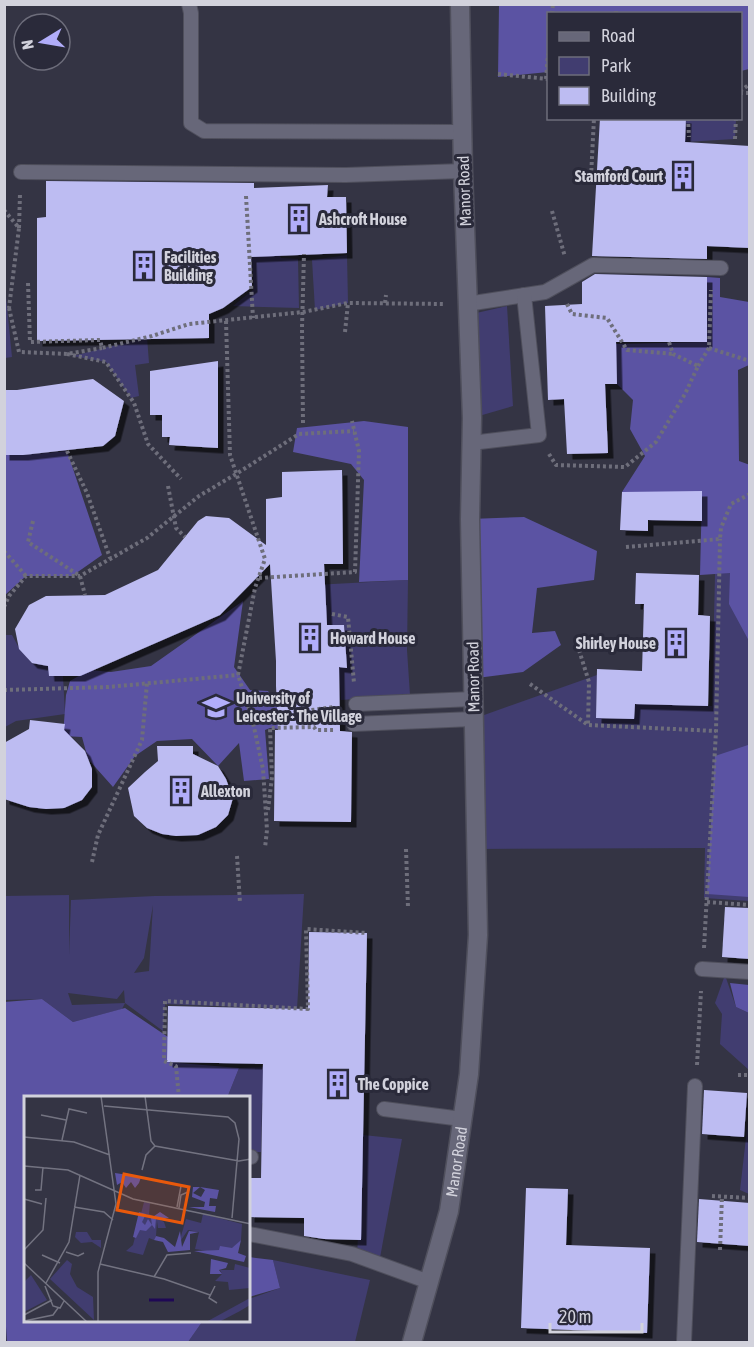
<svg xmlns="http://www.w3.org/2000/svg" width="754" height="1347" font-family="'Asap Condensed',sans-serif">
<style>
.green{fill:#413d70;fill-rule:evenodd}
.forest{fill:#5b53a3}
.building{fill:#bdbcf2;filter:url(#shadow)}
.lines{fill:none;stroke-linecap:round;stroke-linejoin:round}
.lane-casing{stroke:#4f4f5c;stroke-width:16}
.street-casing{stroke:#4f4f5c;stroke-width:21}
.path{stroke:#6e6e7b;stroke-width:4;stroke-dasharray:3 3;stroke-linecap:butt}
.lane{stroke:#676779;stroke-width:14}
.street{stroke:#676779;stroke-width:18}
.labels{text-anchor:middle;stroke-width:6;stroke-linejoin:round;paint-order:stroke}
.poi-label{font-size:16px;font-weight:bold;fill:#d2d2dc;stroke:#2a2a3a;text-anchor:start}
.street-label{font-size:16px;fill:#d2d2dc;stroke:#2a2a3a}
.inset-river{fill:none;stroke:#1f0855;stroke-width:3}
.inset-road{fill:none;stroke:#737381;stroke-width:1.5}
.view{fill:#e8590c;fill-opacity:0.15;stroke:#e8590c;stroke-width:3}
.inset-edge{fill:none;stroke:#d2d2dc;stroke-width:3}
</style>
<defs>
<filter id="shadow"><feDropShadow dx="5.5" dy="5.5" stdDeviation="0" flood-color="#0009"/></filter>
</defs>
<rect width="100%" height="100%" fill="#343444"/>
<g class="green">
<polygon points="686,119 736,119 735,139 685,142"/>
<polygon points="276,242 281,258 298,259 299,308 233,306 254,289 251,245"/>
<polygon points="347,255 348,303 315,310 312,260"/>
<polygon points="4,277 12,357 5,358 4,357"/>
<polygon points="507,306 513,406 472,418 472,314"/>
<polygon points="147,337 149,363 135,365 139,396 131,398 106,362 73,356"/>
<polygon points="749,512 749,901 704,898 705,848 476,849 473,719 597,675 596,718 634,719 635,704 712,706 716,530"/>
<polygon points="408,580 407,650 410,695 341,700 339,667 347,667 344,625 327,625 326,608 315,609 314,585"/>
<polygon points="5,635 12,635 18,646 32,663 48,666 50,676 63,676 65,714 16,721 5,727"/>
<path d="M304,894L297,1009L165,1004L163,1031L125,1003L122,1009L73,1022L42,999L5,1000L4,896L69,895V955L71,900L155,896ZM153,905L149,971L134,973L144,958ZM124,990L125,1003L72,1005L68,993L117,999Z"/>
<polygon points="725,975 736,1007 749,1013 749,1070 720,1044 722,1014 715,1003"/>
<polygon points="313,1065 312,1104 262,1103 261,1152 249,1152 249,1098 227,1098 239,1068"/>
<polygon points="749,1112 749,1194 740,1190"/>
<polygon points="363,1135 402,1139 379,1263 357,1256"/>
<polygon points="273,1260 370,1280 355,1342 188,1342 202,1322 249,1322 249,1299 280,1288"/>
</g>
<g class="forest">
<polygon points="499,5 749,5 749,69 741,71 740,14 548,14 548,72 498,77"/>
<polygon points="707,277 720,278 720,297 749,302 749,365 738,370 739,461 750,465 749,641 729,604 730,573 700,575 702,492 622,492 645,456 630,429 633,400 617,384 616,344 707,342"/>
<polygon points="364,421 408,427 408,580 359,582 364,480 351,464 293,452 297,428"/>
<polygon points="67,451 102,555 72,576 26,576 5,595 5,455 23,455"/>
<polygon points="524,517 597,551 594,580 537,588 532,633 555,631 561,645 523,672 477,678 470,519"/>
<polygon points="243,601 234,667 250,690 268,691 283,713 288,730 270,728 265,730 269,779 244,781 239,743 218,766 192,739 157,741 135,756 113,787 88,759 82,737 63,736 66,695 70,681 89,670 111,672 151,666"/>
<polygon points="748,745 750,745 749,897 707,894 715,756"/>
<polygon points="730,983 749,985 749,1013 736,1007"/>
<polygon points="42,999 73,1022 125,1008 168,1037 167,1062 239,1068 227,1098 26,1098 26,1322 202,1322 188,1342 7,1342 4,1296 4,1002"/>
<polygon points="249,1257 273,1260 280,1288 249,1297"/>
</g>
<g class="building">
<polygon points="600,118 686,118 685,142 750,146 750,248 707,246 707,259 592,256"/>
<polygon points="46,181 254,183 254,188 328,185 327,197 346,197 347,253 251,257 252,287 223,308 209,314 209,338 37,341 37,218 46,217"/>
<polygon points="595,274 707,277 707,342 616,342 617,384 605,384 608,453 567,454 564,399 548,400 545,306 582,304 582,282"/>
<polygon points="218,361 218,448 169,445 170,437 162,437 162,415 150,415 150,371"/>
<polygon points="93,379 124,401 115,436 103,446 23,455 4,455 4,390 17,390"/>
<polygon points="342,470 343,564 324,564 327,625 344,625 347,668 339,667 340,731 352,732 351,822 274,821 275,730 278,730 276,686 276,661 270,564 220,615 80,676 49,676 48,666 32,663 19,649 15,629 29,605 46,596 105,595 158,570 198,521 206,516 229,518 266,545 266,499 282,497 282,472"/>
<polygon points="702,491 702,521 648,520 648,531 620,530 622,492"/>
<polygon points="636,573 699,575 698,615 710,616 708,706 635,704 634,719 596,718 597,669 642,671 644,604 635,604"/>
<polygon points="30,720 65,724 64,730 85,751 92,769 92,787 82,800 64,808 46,809 29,807 4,799 4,743 29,729"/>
<polygon points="157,746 193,746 193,754 218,766 226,779 233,798 228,815 216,827 198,835 176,836 162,834 147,828 134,816 128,788 145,772 158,761"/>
<polygon points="725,907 750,908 750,959 722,957"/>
<polygon points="309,932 367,933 361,1240 324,1239 304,1236 304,1218 249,1217 249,1178 261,1178 263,1064 167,1062 168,1006 308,1009"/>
<polygon points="704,1090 747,1093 744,1137 702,1134"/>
<polygon points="526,1188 568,1189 566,1245 650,1248 647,1333 521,1328"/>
<polygon points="699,1199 750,1203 750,1246 697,1242"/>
</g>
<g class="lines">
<defs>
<g id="lane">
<polyline points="189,4 191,13 191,123 204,131 462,132"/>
<polyline points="21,172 346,175 463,171"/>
<polyline points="467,304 545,292 593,265 721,268"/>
<polyline points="471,443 539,435 524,295"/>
<polyline points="356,704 473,699"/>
<polyline points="354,724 473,719"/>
<polyline points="702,969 750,972"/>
<polyline points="384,1109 462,1119"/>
<polyline points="249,1157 251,1157"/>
<polyline points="249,1234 352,1254 429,1282"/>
<polyline points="684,1342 695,1086"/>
</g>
<g id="street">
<path id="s1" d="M412,1342L449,1211L469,1074L478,935L470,519L472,418L463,171L460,4"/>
</g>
</defs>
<use href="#lane" class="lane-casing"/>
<use href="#street" class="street-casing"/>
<g class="path">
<polyline points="552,14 553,4"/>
<polyline points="616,14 616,8"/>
<polyline points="498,74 548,79"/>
<polyline points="546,79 548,54"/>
<polyline points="740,91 750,84"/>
<polyline points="740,93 750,93"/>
<polyline points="688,118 689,137"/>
<polyline points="735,139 736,118"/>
<polyline points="591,177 594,118"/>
<polyline points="246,196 253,318"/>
<polyline points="4,210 19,228 9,308 4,307"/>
<polyline points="552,211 565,257"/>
<polyline points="19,228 20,194"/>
<polyline points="28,283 30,342 100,340 102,348 152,336 189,324 303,312 348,303 445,304"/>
<polyline points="385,303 386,295"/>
<polyline points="567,304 572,314 607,318 627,350 673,354"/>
<polyline points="9,308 19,352 67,354 102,348"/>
<polyline points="226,321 230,455 265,559 255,588 238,675 252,718 263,769 267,830 265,848"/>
<polyline points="345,332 348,303"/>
<polyline points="709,348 750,361"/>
<polyline points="67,354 106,362 134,403 148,444 181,479"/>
<polyline points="698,366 709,348 711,290"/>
<polyline points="303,423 302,328 304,254"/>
<polyline points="67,451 87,493 110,558"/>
<polyline points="549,454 556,465 625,467 656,442 685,394 698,366 673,354 669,342"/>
<polyline points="168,486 176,528 185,537"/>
<polyline points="33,521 28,542 80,576 85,595"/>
<polyline points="626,547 720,539 721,528 731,504 750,494"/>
<polyline points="4,551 26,576"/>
<polyline points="259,578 355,572 359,451 352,421"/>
<polyline points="4,607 9,596 26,576 80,576 147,538 199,496 236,474 299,434 354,431"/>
<polyline points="332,614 348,617 354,683"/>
<polyline points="579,650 589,682 588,725"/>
<polyline points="530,684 588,725 716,731"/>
<polyline points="4,690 108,687 238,675"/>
<polyline points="252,718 334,707"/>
<polyline points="268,810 272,777 270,728 314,727 316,730 333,730"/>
<polyline points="406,849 408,907"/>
<polyline points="237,856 240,903"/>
<polyline points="92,862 98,835 142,740 147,683"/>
<polyline points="707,902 750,905"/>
<polyline points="704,948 716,731 720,539"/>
<polyline points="697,1065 701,991"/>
<polyline points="738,1075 750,1075"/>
<polyline points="179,1098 176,1066 164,1061 165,1001 308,1009 306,929 367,933"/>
<polyline points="712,1196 750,1198"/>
<polyline points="720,1250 722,1196"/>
</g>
<use href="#lane" class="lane"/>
<use href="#street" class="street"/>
</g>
<defs>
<symbol id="building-bare" viewBox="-9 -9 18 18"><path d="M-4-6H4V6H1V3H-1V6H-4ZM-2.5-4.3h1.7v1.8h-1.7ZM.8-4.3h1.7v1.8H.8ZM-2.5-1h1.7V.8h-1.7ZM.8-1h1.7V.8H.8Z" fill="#b1adfa" stroke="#2a2a3a" stroke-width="2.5" paint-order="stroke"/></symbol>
<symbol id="university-bare" viewBox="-9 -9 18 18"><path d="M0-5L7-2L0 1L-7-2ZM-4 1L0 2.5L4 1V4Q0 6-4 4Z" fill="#b1adfa" stroke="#2a2a3a" stroke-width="2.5" paint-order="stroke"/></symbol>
</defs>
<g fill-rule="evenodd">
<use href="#building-bare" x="664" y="157" width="38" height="38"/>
<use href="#building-bare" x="280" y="200" width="38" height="38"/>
<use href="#building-bare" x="125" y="247" width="38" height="38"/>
<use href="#building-bare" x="291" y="619" width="38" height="38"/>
<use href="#building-bare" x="657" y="624" width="38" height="38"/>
<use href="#university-bare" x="197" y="688" width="38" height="38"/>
<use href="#building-bare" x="162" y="772" width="38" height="38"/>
<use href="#building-bare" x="319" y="1065" width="38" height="38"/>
</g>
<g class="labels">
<g class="poi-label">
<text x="663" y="182" text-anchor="end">Stamford Court</text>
<text x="319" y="225">Ashcroft House</text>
<text x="164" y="263">Facilities<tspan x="164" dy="18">Building</tspan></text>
<text x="330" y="644">Howard House</text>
<text x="656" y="649" text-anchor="end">Shirley House</text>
<text x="236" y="704">University of<tspan x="236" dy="18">Leicester - The Village</tspan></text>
<text x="201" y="797">Allexton</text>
<text x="358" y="1090">The Coppice</text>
</g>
<g class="street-label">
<text transform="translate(464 191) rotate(-92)" y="6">Manor Road</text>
<text transform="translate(473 677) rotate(-91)" y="6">Manor Road</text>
<text dy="6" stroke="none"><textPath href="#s1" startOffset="186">Manor Road</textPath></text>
</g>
</g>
<g transform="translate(24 1096)">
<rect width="226" height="226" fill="#343444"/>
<path d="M120,106L126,107L125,118L140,126L142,132H134L133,125L132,140L130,144L125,142L119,159L102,155L109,149ZM179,118L218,128L217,144L208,153L183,155L171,153L175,136L164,134L155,147L162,123L177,127ZM52,136H63L68,144H77V152L68,146L57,147L51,141ZM43,164L48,168L46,178L53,191L69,201L70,224L26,183ZM211,168L226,172V192L205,194L204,186L191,185L198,178L196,174H210ZM7,179L23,204L0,216V186ZM226,202V209L216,215L195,226H182Z" fill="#413d70"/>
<path d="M91,77L117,81L115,87L111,92L107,86L102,92L98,86L93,89ZM169,91H176L169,97L177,101L181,94L176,91L195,94L193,103L186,102L185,110H192L191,116L165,111H180L181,106L168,101ZM115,116L122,118L118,126L121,129L124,123L128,129L127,122L136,116L145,122H132L131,133L128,129L122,135L116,134L112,142L109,141ZM156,135L158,151L165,135L175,136L166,138V154L144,156L139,146L130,144L132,140L140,142L151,151ZM217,144L214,157L222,160L220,166L170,155L195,154L196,150L208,152ZM187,163L204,167L202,172L195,174L198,178H186Z" fill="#5b53a3"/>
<path class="inset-river" d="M125,204H150"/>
<path class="inset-road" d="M121,0L127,45L131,50L215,65L227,63M80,10L204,21L211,27L215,43L208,122M17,19L42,24M0,41L50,46L86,59M38,44L45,13L63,17M0,70L44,74L109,103L227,128M118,74L122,59L131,50M11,94H17L19,71M0,103L18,108M50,111L80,116L89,124M153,111L157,90M155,112L157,99L164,96M0,154L19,134L22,102M42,156L54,160L60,157M18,159L36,167M0,167L63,226M76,168L140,183L186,199M130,181L143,159L167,157M22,187L45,146L56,79M21,190L29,210L36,212L40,205M191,190L185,202L193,207M0,219L28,204M0,225L29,219L34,212M74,226V176L92,108L77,0M90,226H126"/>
<path class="view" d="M100,78L165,91L158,127L93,114Z"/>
<rect width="226" height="226" class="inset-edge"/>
</g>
<rect width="754" height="1347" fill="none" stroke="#d2d2dc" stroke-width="12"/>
<rect x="547" y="12" width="195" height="108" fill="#2a2a3a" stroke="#6d6d7b" stroke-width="1.5"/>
<rect x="559" y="32" width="30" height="9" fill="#676779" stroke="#6d6d7b" stroke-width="1.5"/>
<text x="601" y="42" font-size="18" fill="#d2d2dc">Road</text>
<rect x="559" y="57" width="30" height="18" fill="#413d70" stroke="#6d6d7b" stroke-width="1.5"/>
<text x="601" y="72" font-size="18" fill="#d2d2dc">Park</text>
<rect x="559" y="87" width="30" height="18" fill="#bdbcf2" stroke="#6d6d7b" stroke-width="1.5"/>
<text x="601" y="102" font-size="18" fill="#d2d2dc">Building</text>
<g transform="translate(42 42) rotate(259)"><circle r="28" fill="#2a2a3a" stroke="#6d6d7b" stroke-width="1.5"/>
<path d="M0-4.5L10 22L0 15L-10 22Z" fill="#b1adfa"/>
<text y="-9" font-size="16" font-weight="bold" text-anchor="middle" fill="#d2d2dc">N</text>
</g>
<path d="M550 1323v9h92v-9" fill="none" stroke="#d2d2dc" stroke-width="3"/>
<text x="559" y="1323" font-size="18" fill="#d2d2dc" stroke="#2a2a3a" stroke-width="4.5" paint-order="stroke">20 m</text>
</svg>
